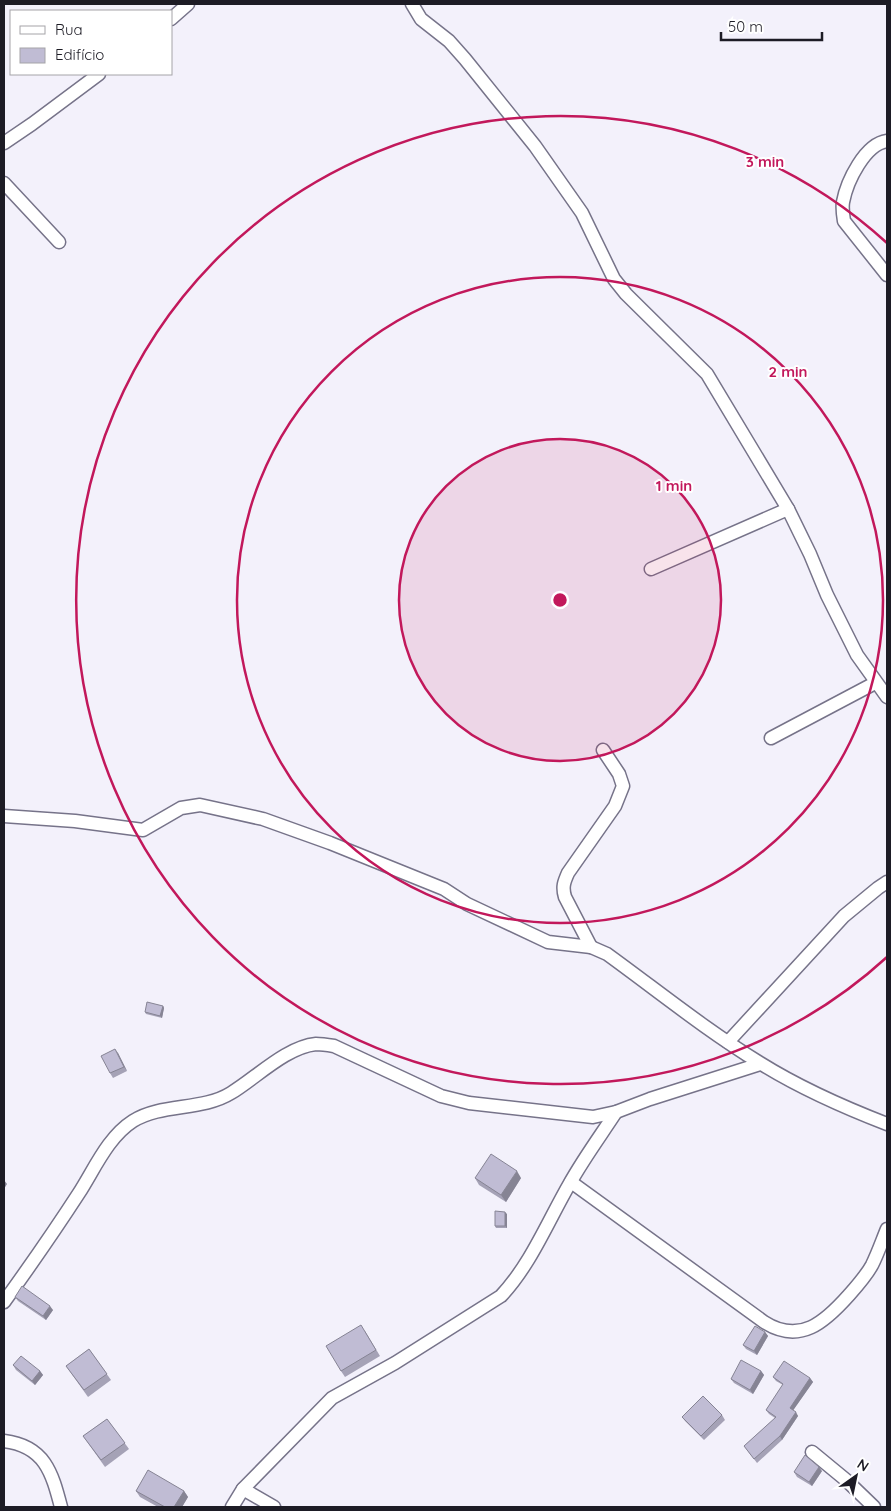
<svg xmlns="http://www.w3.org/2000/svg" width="891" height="1511" font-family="Quicksand,sans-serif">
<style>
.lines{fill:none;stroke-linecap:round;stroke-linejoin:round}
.street-casing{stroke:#767389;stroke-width:15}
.street{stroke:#fff;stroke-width:12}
.wall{fill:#a5a2b6}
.shaded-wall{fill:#868494}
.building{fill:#c0bcd4;stroke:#868494}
.ring{fill:none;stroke:#c2185b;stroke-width:2.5}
.centre{fill:#c2185b;stroke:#fff;stroke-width:2.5}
.ring-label{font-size:15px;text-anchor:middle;font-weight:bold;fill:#c2185b;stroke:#fff;stroke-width:4;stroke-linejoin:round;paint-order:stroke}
</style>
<rect width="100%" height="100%" fill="#f3f1fb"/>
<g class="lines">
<defs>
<g id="street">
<polyline points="412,4 421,19 449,41 465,59 535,146 582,213 614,279 626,294 707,374 788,509 810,554 827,595 857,655 887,697"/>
<polyline points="171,19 188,4"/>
<path d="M887,141C865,144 847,181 843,202C842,208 843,215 844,221L887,275"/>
<polyline points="4,143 32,124 99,74"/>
<polyline points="4,183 59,242"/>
<polyline points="651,569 788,509"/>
<polyline points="771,738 875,683"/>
<path d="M4,816L75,821L143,830L181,808L200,805L263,819L330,843L444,889L467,904L548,942L591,947L607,954C658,991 706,1030 760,1063C800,1088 843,1107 887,1124"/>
<path d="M591,947L565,897C562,887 564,882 568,873L615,806L623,786L619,774L603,750"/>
<polyline points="728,1042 844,916 878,888 887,882"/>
<path d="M571,1182L764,1322C800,1345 825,1322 849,1295C857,1286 866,1276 872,1265C878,1253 882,1241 887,1229"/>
<path d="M4,1302C30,1266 55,1230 79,1193C95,1168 108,1137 133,1121C162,1103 202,1111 231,1093C256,1078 286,1047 316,1044C321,1044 328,1045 334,1046L441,1096L469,1103L593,1117L616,1112L650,1099L760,1064"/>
<path d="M4,1441C45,1446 52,1473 61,1507"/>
<polyline points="812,1452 846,1480 874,1507"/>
<polyline points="243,1489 274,1507"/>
<path d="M232,1507L243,1489L332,1398L395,1363L501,1296C531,1264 548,1221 570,1183C584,1158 601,1135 616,1112"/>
</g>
</defs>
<use href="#street" class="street-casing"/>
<use href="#street" class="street"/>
</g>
<g class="wall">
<polygon points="163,1006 164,1008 162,1018 146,1014 145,1012"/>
<polygon points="118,1053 127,1071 113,1078 110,1073"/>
<polygon points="475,1178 521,1178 506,1202 479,1185"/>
<polygon points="507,1214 507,1228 496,1228 495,1226"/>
<polygon points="15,1297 53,1310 46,1320 18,1301"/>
<polygon points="365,1331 380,1356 345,1377 341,1371"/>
<polygon points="765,1332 768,1336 757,1355 746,1349 743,1345"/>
<polygon points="89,1349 111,1380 88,1397 66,1366"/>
<polygon points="13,1365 40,1371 43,1375 35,1385 16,1370"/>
<polygon points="761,1371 764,1375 753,1394 734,1383 731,1379"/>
<polygon points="773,1377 810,1378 813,1382 793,1410 798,1416 782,1440 757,1463 744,1446 775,1418 769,1414 766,1410 783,1385 776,1381"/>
<polygon points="722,1415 725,1420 704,1440 685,1421 682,1417"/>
<polygon points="107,1419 129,1449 105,1467 83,1436"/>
<polygon points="822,1471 812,1486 797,1477 794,1472"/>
<polygon points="136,1491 184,1491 188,1497 182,1507 158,1507 140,1497"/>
</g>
<g class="shaded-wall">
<polygon points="163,1006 164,1008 162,1018 160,1016"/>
<polygon points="115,1049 118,1053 127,1071 124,1067"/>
<polygon points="517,1171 521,1178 506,1202 501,1195"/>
<polygon points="4,1180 7,1184 4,1189"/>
<polygon points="505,1212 507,1214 507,1228 505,1226"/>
<polygon points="50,1306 53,1310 46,1320 43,1316"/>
<polygon points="765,1332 768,1336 757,1355 754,1351"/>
<polygon points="40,1371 43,1375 35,1385 32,1381"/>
<polygon points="761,1371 764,1375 753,1394 750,1390"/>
<polygon points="810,1378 813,1382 792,1412 790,1408"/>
<polygon points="796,1412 798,1416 782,1440 780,1436"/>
<polygon points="819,1467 822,1471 812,1486 809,1482"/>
<polygon points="184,1491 188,1497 182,1507 174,1507"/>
</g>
<g class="building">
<polygon points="147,1002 163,1006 160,1016 145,1012"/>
<polygon points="115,1049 124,1067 110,1073 101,1056"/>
<polygon points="491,1154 517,1171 501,1195 475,1178"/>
<polygon points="495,1211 505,1212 505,1226 495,1226"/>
<polygon points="22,1286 50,1306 43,1316 15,1297"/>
<polygon points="361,1325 376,1350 341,1371 326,1346"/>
<polygon points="755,1326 765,1332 754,1351 743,1345"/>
<polygon points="89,1349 107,1374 84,1390 66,1366"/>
<polygon points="21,1356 40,1371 32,1381 13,1365"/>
<polygon points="741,1360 761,1371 750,1390 731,1379"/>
<polygon points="784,1361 810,1378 790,1408 796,1412 780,1436 754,1459 744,1446 776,1417 766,1410 783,1384 773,1377"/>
<polygon points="703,1396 722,1415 701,1436 682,1417"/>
<polygon points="107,1419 125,1443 101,1460 83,1436"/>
<polygon points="805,1455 819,1467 809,1482 794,1472"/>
<polygon points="148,1470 184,1491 174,1507 165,1507 136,1491"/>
</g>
<circle cx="560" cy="600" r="161" fill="#c2185b" fill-opacity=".12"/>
<g class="ring">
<circle cx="560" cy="600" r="161"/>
<circle cx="560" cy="600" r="323"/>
<path d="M887 957A484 484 0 1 1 887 243"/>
</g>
<circle cx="560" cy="600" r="8" class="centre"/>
<g class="ring-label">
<text x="765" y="167">3 min</text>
<text x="788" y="377">2 min</text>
<text x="674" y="491">1 min</text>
</g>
<rect width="891" height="1511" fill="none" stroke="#1d1c25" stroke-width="10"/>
<rect x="10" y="10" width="162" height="65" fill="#ffffff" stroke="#a5a4a8"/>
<rect x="20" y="26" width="25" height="8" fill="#ffffff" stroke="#a5a4a8"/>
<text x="55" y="35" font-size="15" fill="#1d1c25">Rua</text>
<rect x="20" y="48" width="25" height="15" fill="#c0bcd4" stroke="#a5a4a8"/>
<text x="55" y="60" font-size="15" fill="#1d1c25">Edifício</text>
<g transform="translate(856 1476) rotate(33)" stroke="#ffffff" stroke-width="4" paint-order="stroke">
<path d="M0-4L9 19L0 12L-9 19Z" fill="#1d1c25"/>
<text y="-8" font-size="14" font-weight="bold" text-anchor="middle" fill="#1d1c25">N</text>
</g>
<path d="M721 32v8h101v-8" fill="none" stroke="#1d1c25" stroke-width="2.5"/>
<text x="728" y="32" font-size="15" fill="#1d1c25" stroke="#ffffff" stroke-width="4" paint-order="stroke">50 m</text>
</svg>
